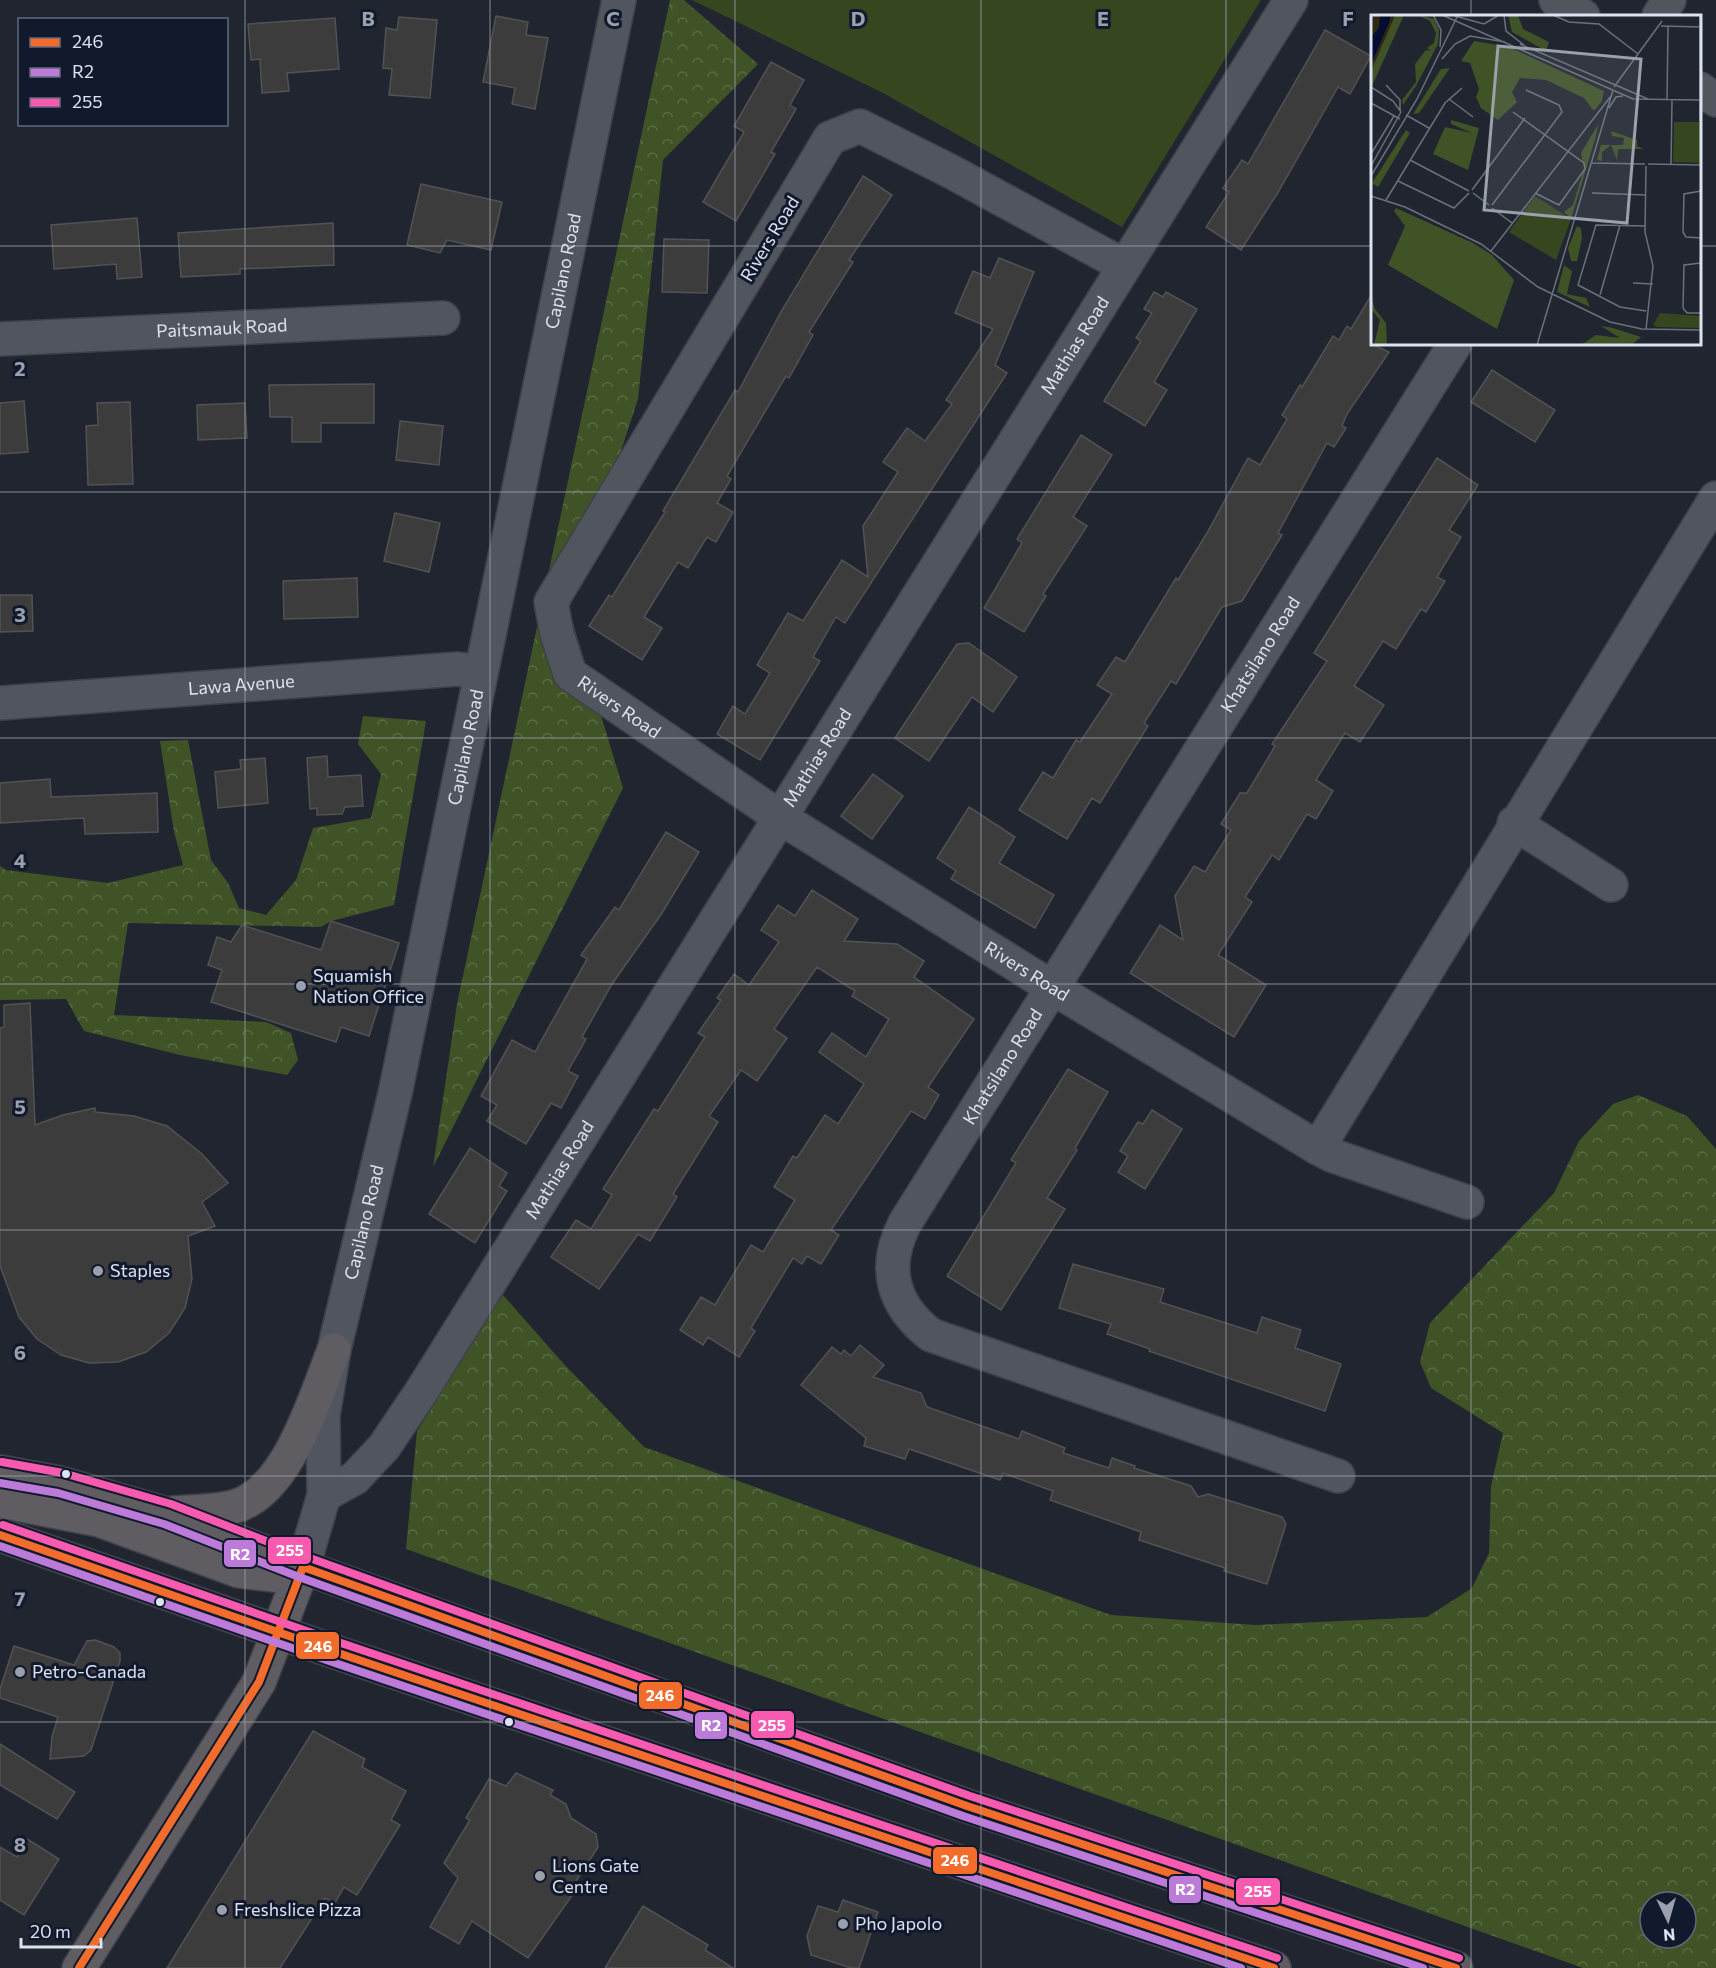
<svg xmlns="http://www.w3.org/2000/svg" width="1716" height="1968" font-family="Commissioner,sans-serif">
<style>
.green{fill:#364720}
.forest{fill:url(#forest-crowns);fill-rule:evenodd}
.building{fill:#3c3c3d;stroke:#535253;stroke-width:1.5}
.lines{fill:none;stroke-linecap:round;stroke-linejoin:round}
.minor-casing{stroke:#3e414a;stroke-width:36}
.major-casing{stroke:#3e414a;stroke-width:36}
.minor{stroke:#51555e;stroke-width:33}
.major{stroke:#5f5d62;stroke-width:33}
.bus-1-casing{stroke:#11192c;stroke-width:12}
.bus-2-casing{stroke:#11192c;stroke-width:12}
.bus-3-casing{stroke:#11192c;stroke-width:12}
.bus-1{stroke:#f36c2b;stroke-width:8}
.bus-2{stroke:#bd7bd9;stroke-width:8}
.bus-3{stroke:#f75aaf;stroke-width:8}
.grid{fill:none;stroke:#9aa0ac;stroke-width:1.5;stroke-opacity:0.55}
.poi-dot{fill:#9aa0ac;stroke:#11192c;stroke-width:2}
.bus-dot{fill:#dce2ef;stroke:#11192c;stroke-width:2}
.labels{text-anchor:middle;stroke-width:6;stroke-linejoin:round;paint-order:stroke}
.street-label{font-size:18px;fill:#dce2ef;stroke:#11192c}
.poi-label{font-size:18px;fill:#dce2ef;stroke:#11192c;text-anchor:start}
.inset-road{fill:none;stroke:#6b717c;stroke-width:1.5}
.view{fill:#9aa0ac;fill-opacity:0.15;stroke:#9aa0ac;stroke-width:3}
.inset-edge{fill:none;stroke:#dce2ef;stroke-width:3}
.grid-label{font-size:20px;text-anchor:middle;font-weight:bold;fill:#9aa0ac;stroke:#11192c;stroke-width:6;stroke-linejoin:round;paint-order:stroke}
.line-badge{stroke:#11192c;stroke-width:2}
.badge-label{font-size:16px;text-anchor:middle;font-weight:bold;fill:#fff}
</style>
<defs>
<pattern id="forest-crowns" width="20" height="18" patternUnits="userSpaceOnUse" patternTransform="scale(1.5)"><rect width="20" height="18" fill="#405326"/><path d="M2 6a3 3 0 1 1 6 0M12 15a3 3 0 1 1 6 0" fill="none" stroke="#5b6b46"/></pattern>
</defs>
<rect width="100%" height="100%" fill="#202530"/>
<polygon class="green" points="692,0 1261,0 1122,227 883,93"/>
<g class="forest">
<polygon points="670,0 684,0 758,64 663,160 638,399 569,610 623,788 433,1167 457,1004"/>
<polygon points="363,716 426,721 394,905 331,921 321,927 128,923 114,1015 266,1022 291,1033 298,1060 287,1075 180,1055 84,1031 66,999 0,1000 0,866 6,870 108,883 183,865 174,832 160,741 188,740 211,860 228,883 239,908 266,915 296,880 313,828 371,818 381,774 358,744"/>
<path d="M1638,1095L1687,1116L1716,1149V1968H1583L406,1549L417,1431L502,1294L563,1363L644,1447L1111,1615L1256,1625L1427,1617L1472,1588L1489,1553L1491,1486L1503,1433L1431,1388L1420,1362L1430,1323L1554,1193L1579,1141L1613,1104ZM1650,1902H1686V1938H1650Z"/>
</g>
<g class="building">
<polygon points="496,16 528,22 526,35 548,38 535,109 512,104 515,88 483,82"/>
<polygon points="399,17 437,20 430,98 389,95 392,69 383,68 386,28 397,30"/>
<polygon points="335,18 339,69 287,73 289,91 262,93 260,59 251,60 248,24"/>
<polygon points="1325,30 1371,56 1350,94 1338,87 1277,194 1241,250 1206,227 1229,192 1223,188 1242,160 1248,164"/>
<polygon points="771,62 804,80 790,105 796,109 771,152 775,154 736,221 703,202 744,132 734,126"/>
<polygon points="863,176 892,195 849,260 853,262 809,332 813,335 789,378 786,376 727,476 731,479 717,503 733,512 716,542 707,537 688,568 678,562 644,617 662,628 642,660 589,626 609,595 612,597 665,512 663,511 735,390 738,392 782,310"/>
<polygon points="421,184 502,202 491,250 447,240 440,253 407,245"/>
<polygon points="137,218 142,277 117,279 116,264 54,269 51,225"/>
<polygon points="333,223 334,265 240,269 240,274 181,277 178,233"/>
<polygon points="664,239 709,240 707,293 662,292"/>
<polygon points="999,258 1034,272 995,365 1007,373 845,623 836,617 813,657 820,661 760,760 717,734 733,706 745,714 770,673 757,665 788,613 803,621 842,560 868,577 863,526 898,472 883,462 907,428 925,441 952,404 946,400 993,329 955,313 973,271 990,278"/>
<polygon points="1154,292 1163,297 1166,292 1197,309 1154,382 1167,390 1145,426 1104,401 1141,341 1136,338 1152,313 1144,309"/>
<polygon points="1372,294 1372,344 1389,352 1347,414 1342,426 1346,428 1334,447 1327,443 1278,533 1282,535 1242,601 1222,607 1176,684 1171,681 1144,723 1148,726 1100,803 1092,798 1067,839 1019,810 1043,772 1053,778 1076,740 1080,742 1112,694 1097,685 1116,657 1125,662 1176,578 1178,580 1207,533 1248,458 1260,465 1287,419 1282,415 1300,385 1302,387 1333,336 1339,340 1347,326 1351,329"/>
<polygon points="1492,370 1555,410 1535,442 1471,402"/>
<polygon points="374,384 374,423 321,423 321,442 292,442 292,417 270,417 269,385"/>
<polygon points="24,401 28,452 0,454 0,403"/>
<polygon points="130,402 133,484 88,485 86,426 98,425 97,403"/>
<polygon points="245,403 247,438 198,440 197,405"/>
<polygon points="400,421 443,426 439,465 396,460"/>
<polygon points="1081,435 1112,455 1073,517 1087,526 1043,594 1046,596 1024,632 984,608 1022,543 1017,539"/>
<polygon points="1437,458 1478,485 1449,530 1461,537 1437,577 1445,581 1426,612 1421,609 1396,649 1383,641 1354,686 1384,705 1360,742 1345,733 1316,780 1333,791 1316,819 1307,814 1279,860 1272,855 1245,897 1252,902 1218,955 1266,985 1234,1037 1130,973 1160,925 1183,940 1175,896 1194,866 1205,872 1231,830 1221,824 1240,793 1247,793 1275,746 1272,744 1327,661 1314,653"/>
<polygon points="395,513 440,523 429,572 384,561"/>
<polygon points="357,578 358,617 284,619 283,581"/>
<polygon points="0,595 32,595 33,631 0,632"/>
<polygon points="969,643 1017,677 993,712 972,697 929,761 895,738 957,644"/>
<polygon points="327,756 328,777 361,775 363,806 345,807 342,814 317,815 317,808 310,809 307,758"/>
<polygon points="265,758 268,803 218,808 215,772 241,769 240,760"/>
<polygon points="873,774 903,796 872,839 841,816"/>
<polygon points="50,779 51,797 157,793 158,832 85,834 84,818 0,823 0,783"/>
<polygon points="969,807 1015,837 999,863 1054,895 1035,928 951,879 956,871 937,858"/>
<polygon points="666,832 699,852 662,913 612,984 582,1037 586,1039 568,1071 578,1076 561,1108 551,1103 526,1144 487,1121 497,1105 481,1096 512,1040 535,1052 587,959 581,955 615,907 619,910"/>
<polygon points="812,890 858,919 844,941 897,944 924,961 914,977 974,1019 928,1087 939,1095 925,1119 911,1111 831,1230 839,1235 821,1264 807,1256 802,1264 793,1258 751,1328 755,1331 739,1357 708,1337 703,1345 680,1330 701,1297 715,1305 751,1245 763,1252 795,1200 774,1187 793,1156 797,1158 825,1115 838,1124 864,1084 819,1052 832,1033 866,1057 889,1019 852,996 855,991 817,967 774,1029 787,1038 757,1081 741,1070 709,1116 718,1122 673,1194 677,1197 650,1241 638,1234 599,1289 551,1257 576,1220 591,1229 612,1195 603,1189 654,1109 658,1111 705,1037 698,1033 721,1000 717,998 734,974 749,985 779,942 761,930 778,905 795,916"/>
<polygon points="331,921 399,943 369,1036 341,1027 336,1042 211,1002 222,970 208,965 217,937 231,942 242,925 321,950"/>
<polygon points="30,1003 35,1125 63,1115 95,1108 95,1112 134,1116 167,1126 202,1154 228,1183 202,1202 215,1226 188,1236 192,1279 185,1308 169,1333 146,1352 118,1362 89,1363 61,1355 37,1339 19,1317 0,1266 0,1028 4,1027 4,1005"/>
<polygon points="1068,1069 1108,1092 1075,1148 1077,1150 1047,1198 1065,1209 1001,1310 947,1276 1016,1163 1011,1160"/>
<polygon points="1152,1110 1182,1129 1145,1189 1118,1172 1128,1156 1120,1151 1138,1122 1143,1124"/>
<polygon points="470,1148 507,1173 499,1186 507,1191 475,1243 429,1214"/>
<polygon points="1073,1264 1164,1289 1160,1302 1257,1333 1262,1317 1301,1330 1295,1348 1341,1364 1325,1411 1149,1351 1150,1349 1107,1334 1111,1324 1059,1308"/>
<polygon points="860,1345 884,1365 873,1377 921,1393 927,1407 1019,1439 1022,1431 1065,1448 1063,1453 1109,1468 1112,1458 1135,1466 1134,1468 1191,1486 1198,1497 1208,1494 1282,1517 1286,1524 1267,1584 1224,1571 1225,1568 1139,1540 1141,1532 1050,1500 1053,1491 1003,1473 1000,1480 909,1449 905,1459 864,1446 866,1438 801,1385 832,1347 841,1354 844,1350 851,1356"/>
<polygon points="95,1640 114,1647 120,1653 120,1661 91,1750 84,1756 50,1759 52,1737 58,1717 0,1698 0,1689 14,1646 74,1665 87,1641"/>
<polygon points="313,1731 365,1759 362,1767 406,1791 391,1820 400,1825 357,1895 344,1887 335,1903 325,1898 280,1968 167,1968"/>
<polygon points="0,1744 75,1792 57,1819 0,1785"/>
<polygon points="516,1773 553,1790 550,1795 566,1804 571,1818 596,1834 598,1847 569,1892 573,1894 528,1958 472,1921 459,1944 430,1927 458,1878 444,1863 470,1820 466,1818 489,1779 506,1786"/>
<polygon points="27,1839 59,1859 24,1915 0,1900 0,1847 17,1857"/>
<polygon points="843,1900 878,1912 859,1968 851,1968 811,1955 807,1936 818,1906 838,1912"/>
<polygon points="643,1906 708,1945 705,1950 733,1968 605,1968"/>
</g>
<g class="lines">
<defs>
<g id="minor">
<polyline points="1556,0 1583,16"/>
<polyline points="1659,16 1669,0"/>
<polyline points="1700,89 1716,100"/>
<path id="s1" d="M1123,265L950,171L860,126L830,138L551,602L557,634L570,674L781,818L1053,988L1318,1148L1331,1155L1467,1202"/>
<path id="s2" d="M0,339L443,318"/>
<path id="s3" d="M0,703L458,669L481,672"/>
<polyline points="1514,823 1611,885"/>
<polyline points="1318,1148 1716,498"/>
<path id="s4" d="M1338,1476L931,1335C892,1305 882,1267 905,1223L1455,344"/>
<path id="s5" d="M324,1495L355,1478L384,1447L423,1389L1291,0"/>
<path id="s6" d="M303,1567L324,1495L323,1415L334,1350L396,1089L619,0"/>
</g>
<g id="major">
<polyline points="0,1472 60,1483 167,1514 303,1567 967,1806 1456,1968"/>
<polyline points="0,1501 99,1520 239,1571 281,1576 299,1569"/>
<path d="M173,1513C192,1511 214,1512 233,1507C288,1493 315,1397 334,1350"/>
<polyline points="0,1535 338,1653 1274,1968"/>
<polyline points="79,1968 259,1682 303,1567"/>
</g>
</defs>
<use href="#minor" class="minor-casing"/>
<use href="#major" class="major-casing"/>
<use href="#minor" class="minor"/>
<use href="#major" class="major"/>
<defs>
<g id="bus-1">
<polyline points="0,1535 338,1653 1274,1968"/>
<polyline points="79,1968 259,1682 303,1567 967,1806 1456,1968"/>
</g>
<g id="bus-2">
<polyline points="0,1483 58,1493 164,1524 299,1577 963,1816 1423,1968"/>
<polyline points="0,1546 335,1663 1241,1968"/>
</g>
<g id="bus-3">
<polyline points="2,1462 63,1473 171,1504 307,1557 970,1796 1459,1958"/>
<polyline points="3,1525 341,1643 1277,1958"/>
</g>
</defs>
<use href="#bus-1" class="bus-1-casing"/>
<use href="#bus-2" class="bus-2-casing"/>
<use href="#bus-3" class="bus-3-casing"/>
<use href="#bus-1" class="bus-1"/>
<use href="#bus-2" class="bus-2"/>
<use href="#bus-3" class="bus-3"/>
</g>
<path class="grid" d="M245,0V1968M490,0V1968M735,0V1968M981,0V1968M1226,0V1968M1471,0V16M0,246H1372M1700,246H1716M1471,344V1968M0,492H1716M0,738H1716M0,984H1716M0,1230H1716M0,1476H1716M0,1722H1716"/>
<g class="poi-dot">
<circle cx="301" cy="986" r="6"/>
<circle cx="98" cy="1271" r="6"/>
<circle cx="20" cy="1672" r="6"/>
<circle cx="540" cy="1876" r="6"/>
<circle cx="222" cy="1910" r="6"/>
<circle cx="843" cy="1924" r="6"/>
</g>
<g class="bus-dot">
<circle cx="66" cy="1474" r="5"/>
<circle cx="160" cy="1602" r="5"/>
<circle cx="509" cy="1722" r="5"/>
</g>
<g class="labels">
<g class="street-label">
<text transform="translate(770 239) rotate(-59)" y="6">Rivers Road</text>
<text dy="6" stroke="none"><textPath href="#s6" startOffset="1324">Capilano Road</textPath></text>
<text dy="6" stroke="none"><textPath href="#s2" startOffset="222">Paitsmauk Road</textPath></text>
<text dy="6" stroke="none"><textPath href="#s5" startOffset="1378">Mathias Road</textPath></text>
<text dy="6" stroke="none"><textPath href="#s4" startOffset="1228">Khatsilano Road</textPath></text>
<text dy="6" stroke="none"><textPath href="#s3" startOffset="242">Lawa Avenue</textPath></text>
<text dy="6" stroke="none"><textPath href="#s1" startOffset="1005">Rivers Road</textPath></text>
<text dy="6" stroke="none"><textPath href="#s6" startOffset="838">Capilano Road</textPath></text>
<text dy="6" stroke="none"><textPath href="#s5" startOffset="892">Mathias Road</textPath></text>
<text dy="6" stroke="none"><textPath href="#s1" startOffset="1491">Rivers Road</textPath></text>
<text dy="6" stroke="none"><textPath href="#s4" startOffset="742">Khatsilano Road</textPath></text>
<text dy="6" stroke="none"><textPath href="#s5" startOffset="406">Mathias Road</textPath></text>
<text dy="6" stroke="none"><textPath href="#s6" startOffset="352">Capilano Road</textPath></text>
</g>
<g class="poi-label">
<text x="313" y="982">Squamish<tspan x="313" dy="21">Nation Office</tspan></text>
<text x="110" y="1277">Staples</text>
<text x="32" y="1678">Petro-Canada</text>
<text x="552" y="1872">Lions Gate<tspan x="552" dy="21">Centre</tspan></text>
<text x="234" y="1916">Freshslice Pizza</text>
<text x="855" y="1930">Pho Japolo</text>
</g>
</g>
<g transform="translate(1371 15)">
<rect width="330" height="330" fill="#202530"/>
<path d="M164,181L200,204L185,245L138,217Z" fill="#364720"/>
<path d="M24,0H33L1,71L0,56ZM47,0L63,4L68,15L67,29L45,71L32,90L31,85L45,67L44,49L55,35L60,36L56,33L63,28L65,18L59,6ZM137,0H147L152,14L178,27L175,36L141,17ZM103,26L138,32L233,76L231,86L223,96L213,83L175,65L149,63L141,77L146,87L127,105L110,93L105,82L108,74L99,48L90,46ZM79,53L48,98L42,99L70,54ZM80,105L108,113L97,155L62,139L74,112L101,118L80,109ZM228,108L225,121L200,204L193,197L202,190L213,153L210,138ZM35,115L39,118L7,172L1,168ZM240,116L266,125V131L273,134H247L246,145L240,130L231,137V146L226,145L230,130H252L253,123L241,121ZM25,193L102,228L121,240L143,265L126,314L17,250L34,211L23,196ZM206,211L210,213L211,223L206,246H200L197,233ZM193,250L201,256L196,279L215,283L219,292L186,277ZM0,280L4,294L15,308L16,330H3L9,305L0,294ZM230,311L242,313L270,322L260,330H210L225,320L249,323Z" fill="#405326"/>
<path d="M5,0H24L0,56V14Z" fill="#30290e"/>
<path d="M303,107H330V148L302,147ZM289,298L330,301V313L286,312L282,310Z" fill="#364720"/>
<path d="M9,0H19V5L0,50V22L8,13Z" fill="#030d33"/>
<path class="inset-road" d="M62,0L70,15L69,32M71,0L262,84L330,85M133,0L135,16L153,30M182,0L198,7L228,9L267,39M329,0V106M84,1L113,9L128,0M290,11L330,12M149,29L277,84M71,44L84,29L99,21L134,27M15,70L29,85V95M0,72L22,86L30,97M243,72L291,6M78,84L102,102M296,85L297,12M0,88L29,104M238,93L245,82L252,81M142,97L213,148L214,154L188,190L164,178M35,100L58,113M0,139L23,101M39,145L98,176M221,148L274,149M277,149L330,150M300,149L301,85M0,151L30,97M0,161L46,84L87,0M27,166L83,193L98,178M101,175L154,103M330,176L313,179L312,217L315,222L330,223M102,178L118,190M221,178L275,180M0,181L34,192L110,229L167,272L239,307L271,314L330,315M15,185L74,88L91,73M121,190L191,97L188,90L155,75M121,193L141,208M274,211L225,210L207,270L249,292L275,296M120,236L240,81M330,248L313,250L312,293L316,298H330M262,268L282,269M229,280L249,210M275,314L282,251L274,217L275,151M166,330L242,75"/>
<path class="view" d="M127,31L270,44L256,208L113,195Z"/>
<rect width="330" height="330" class="inset-edge"/>
</g>
<g class="grid-label">
<text x="368" y="26">B</text>
<text x="613" y="26">C</text>
<text x="858" y="26">D</text>
<text x="1103" y="26">E</text>
<text x="1348" y="26">F</text>
<text x="20" y="376">2</text>
<text x="20" y="622">3</text>
<text x="20" y="868">4</text>
<text x="20" y="1114">5</text>
<text x="20" y="1360">6</text>
<text x="20" y="1606">7</text>
<text x="20" y="1852">8</text>
</g>
<g class="line-badge">
<rect x="267" y="1536" width="45" height="29" rx="6" fill="#f75aaf"/>
<rect x="223" y="1539" width="34" height="29" rx="6" fill="#bd7bd9"/>
<rect x="295" y="1631" width="45" height="29" rx="6" fill="#f36c2b"/>
<rect x="638" y="1681" width="45" height="29" rx="6" fill="#f36c2b"/>
<rect x="750" y="1710" width="45" height="29" rx="6" fill="#f75aaf"/>
<rect x="694" y="1711" width="34" height="29" rx="6" fill="#bd7bd9"/>
<rect x="932" y="1846" width="46" height="29" rx="6" fill="#f36c2b"/>
<rect x="1168" y="1875" width="34" height="29" rx="6" fill="#bd7bd9"/>
<rect x="1235" y="1877" width="46" height="29" rx="6" fill="#f75aaf"/>
</g>
<g class="badge-label">
<text x="290" y="1556">255</text>
<text x="240" y="1560">R2</text>
<text x="318" y="1652">246</text>
<text x="660" y="1701">246</text>
<text x="772" y="1731">255</text>
<text x="711" y="1731">R2</text>
<text x="955" y="1866">246</text>
<text x="1185" y="1895">R2</text>
<text x="1258" y="1897">255</text>
</g>
<rect x="18" y="18" width="210" height="108" fill="#11192c" stroke="#62697a" stroke-width="1.5"/>
<rect x="30" y="38" width="30" height="9" fill="#f36c2b" stroke="#62697a" stroke-width="1.5"/>
<text x="72" y="48" font-size="18" fill="#dce2ef">246</text>
<rect x="30" y="68" width="30" height="9" fill="#bd7bd9" stroke="#62697a" stroke-width="1.5"/>
<text x="72" y="78" font-size="18" fill="#dce2ef">R2</text>
<rect x="30" y="98" width="30" height="9" fill="#f75aaf" stroke="#62697a" stroke-width="1.5"/>
<text x="72" y="108" font-size="18" fill="#dce2ef">255</text>
<g transform="translate(1668 1920) rotate(175)"><circle r="28" fill="#11192c" stroke="#62697a" stroke-width="1.5"/>
<path d="M0-4.5L10 22L0 15L-10 22Z" fill="#9aa0ac"/>
<text y="-9" font-size="16" font-weight="bold" text-anchor="middle" fill="#dce2ef">N</text>
</g>
<path d="M21 1938v9h80v-9" fill="none" stroke="#dce2ef" stroke-width="3"/>
<text x="30" y="1938" font-size="18" fill="#dce2ef" stroke="#11192c" stroke-width="4.5" paint-order="stroke">20 m</text>
</svg>
